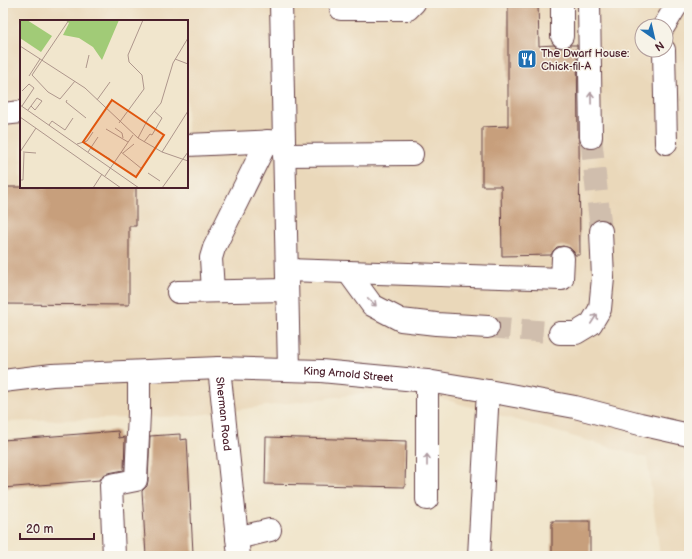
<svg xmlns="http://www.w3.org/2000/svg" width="692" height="559" font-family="'Balsamiq Sans',sans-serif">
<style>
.built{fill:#ead8ba;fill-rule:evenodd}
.building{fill:#c79f7b}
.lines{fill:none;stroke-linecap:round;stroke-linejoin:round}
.minor-tunnel{stroke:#d0bead;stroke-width:22;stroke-dasharray:22 11;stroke-linecap:butt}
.minor-casing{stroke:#633d43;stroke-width:24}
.minor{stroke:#fff;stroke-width:22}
.oneway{stroke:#ae9aa0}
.labels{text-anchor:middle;stroke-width:3;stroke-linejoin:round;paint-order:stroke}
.poi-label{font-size:11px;fill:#4a1f2b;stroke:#f7f3e8;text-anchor:start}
.street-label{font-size:11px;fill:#4a1f2b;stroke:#f7f3e8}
.inset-road{fill:none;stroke:#ae968c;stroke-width:1}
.view{fill:#e0560e;fill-opacity:0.15;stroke:#e0560e;stroke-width:2}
.inset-edge{fill:none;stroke:#4a1f2b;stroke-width:2}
</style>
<rect width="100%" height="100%" fill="#f7f3e8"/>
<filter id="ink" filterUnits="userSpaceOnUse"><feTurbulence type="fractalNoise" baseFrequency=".025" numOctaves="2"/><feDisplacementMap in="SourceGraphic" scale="8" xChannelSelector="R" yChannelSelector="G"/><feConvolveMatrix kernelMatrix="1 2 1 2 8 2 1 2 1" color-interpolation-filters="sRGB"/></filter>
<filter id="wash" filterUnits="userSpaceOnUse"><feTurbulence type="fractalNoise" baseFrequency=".012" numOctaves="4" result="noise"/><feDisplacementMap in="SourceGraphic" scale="16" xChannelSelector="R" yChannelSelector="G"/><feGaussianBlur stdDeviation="0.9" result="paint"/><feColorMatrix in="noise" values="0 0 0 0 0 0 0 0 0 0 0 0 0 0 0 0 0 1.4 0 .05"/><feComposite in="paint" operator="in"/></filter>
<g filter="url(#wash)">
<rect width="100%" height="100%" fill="#f1e6cd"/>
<path class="built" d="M3,3H689V556H660L647,458L405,388L190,416L3,422ZM21,21H187V187H21ZM642,26H666V50H642Z"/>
<g id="blocks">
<g class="building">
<polygon points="508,3 538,3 539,46 554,45 556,47 562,48 568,47 570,45 577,45 578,137 579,140 580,255 575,255 574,252 570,248 563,246 557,247 553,251 551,255 502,256 501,186 482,186 482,127 508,126"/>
<polygon points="3,187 136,187 136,226 129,226 129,305 3,304"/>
<polygon points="118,431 119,438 125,437 124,470 108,473 103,475 100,480 3,488 3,440"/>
<polygon points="180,434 180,440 187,439 193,553 186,554 186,556 146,556 142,491 147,486 148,481 150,436"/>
<polygon points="266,437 406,441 405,487 265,484"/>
<rect x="552" y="521" width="38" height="35"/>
</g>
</g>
</g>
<g filter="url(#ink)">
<use href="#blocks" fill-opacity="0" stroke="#633d43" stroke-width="1"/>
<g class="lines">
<g class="minor-tunnel">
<polyline points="591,137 601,231"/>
<polyline points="488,327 560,333"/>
</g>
<defs>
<g id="minor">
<polyline points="281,3 289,370"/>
<polyline points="562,3 562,36"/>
<polyline points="589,3 591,137"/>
<polyline points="341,9 408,9 414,3"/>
<polyline points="664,26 678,3"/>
<polyline points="664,50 666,143"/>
<polyline points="3,114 21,112"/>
<polyline points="187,145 278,141"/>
<polyline points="284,155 412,154"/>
<polyline points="287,270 562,279 563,258"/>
<polyline points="348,272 372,305 401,320 436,324 488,327"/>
<polyline points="213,291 211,258 214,248 267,141"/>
<polyline points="178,292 287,290"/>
<polyline points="560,333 576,333 591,324 600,309 603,278 601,231"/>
<path id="s1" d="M219,368L239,556"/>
<path id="s2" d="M3,381L52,375L219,368L321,371L427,381L488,391L575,407L640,424L689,435"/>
<polyline points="427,381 427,499"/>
<polyline points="237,538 270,530"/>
<polyline points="114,556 111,485 136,480 139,413 139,372"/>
<polyline points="479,556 488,391"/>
</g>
</defs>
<use href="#minor" class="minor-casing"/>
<use href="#minor" class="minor"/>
</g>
<defs><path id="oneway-shaft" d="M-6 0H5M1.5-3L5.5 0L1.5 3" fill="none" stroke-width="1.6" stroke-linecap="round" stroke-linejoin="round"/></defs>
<g class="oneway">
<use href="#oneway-shaft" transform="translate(591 98) rotate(-91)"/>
<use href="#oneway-shaft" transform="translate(372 302) rotate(44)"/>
<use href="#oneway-shaft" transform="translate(594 319) rotate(-57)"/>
<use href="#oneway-shaft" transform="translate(427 460) rotate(-90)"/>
</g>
</g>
<defs>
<symbol id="restaurant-square" viewBox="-11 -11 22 22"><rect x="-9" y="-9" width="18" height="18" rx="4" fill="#1f6fb2" stroke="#f7f3e8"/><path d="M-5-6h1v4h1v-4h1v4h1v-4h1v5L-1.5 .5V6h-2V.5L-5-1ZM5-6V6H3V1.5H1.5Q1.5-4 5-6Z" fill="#fff"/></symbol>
</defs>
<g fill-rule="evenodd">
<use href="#restaurant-square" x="516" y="48" width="22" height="22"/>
</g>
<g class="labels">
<g class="poi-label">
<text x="541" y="57">The Dwarf House:<tspan x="541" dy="13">Chick-fil-A</tspan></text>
</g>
<g class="street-label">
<text dy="4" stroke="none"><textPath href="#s2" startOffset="346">King Arnold Street</textPath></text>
<text dy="4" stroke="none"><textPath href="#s1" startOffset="46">Sherman Road</textPath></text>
</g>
</g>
<g transform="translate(20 20)">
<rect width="168" height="168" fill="#f1e6cd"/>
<path d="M0,0H7L32,16L21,32L0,18ZM45,0H99L82,40L73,27L59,18L43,15L49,3Z" fill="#a1cb77"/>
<path class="inset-road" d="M49,0L12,55L28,72L40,79L55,61M0,26L65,68L118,118L142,132L168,141M155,39L168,44M66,48L69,35M9,56L20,39M47,80L46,82L66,98M77,80L90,62M0,85L119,168M2,86L14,68L9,64L2,71M8,90L17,78L22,81L15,90L11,86M0,97L101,168M99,103L124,69L122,55L109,42L108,35L123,0M29,105L32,101L45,110L53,98M95,108L102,113L103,118M86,109L108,122M118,118L128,99L141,83L153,43L168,18M124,122L130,114L132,115L142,98L134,91M57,124L67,121L73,112M70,128L90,139M0,132L16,108M3,132L16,133M68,132L78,117M101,132L122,149M142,132L168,91M103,133L114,124M128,153L140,161M85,156L113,115M0,160H3L4,133M73,168L82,154M142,168L168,132"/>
<path class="view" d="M92,80L144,115L116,157L63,122Z"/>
<rect width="168" height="168" class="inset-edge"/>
</g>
<rect width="692" height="559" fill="none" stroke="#f7f3e8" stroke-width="16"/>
<g transform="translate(654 38) rotate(146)"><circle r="19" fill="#f7f3e8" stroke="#b29e9c"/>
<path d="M0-3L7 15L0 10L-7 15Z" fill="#1f6fb2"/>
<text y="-6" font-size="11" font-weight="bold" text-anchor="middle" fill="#4a1f2b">N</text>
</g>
<path d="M20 533v6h74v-6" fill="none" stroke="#4a1f2b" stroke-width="2"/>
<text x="26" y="533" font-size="12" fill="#4a1f2b" stroke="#f7f3e8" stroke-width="3" paint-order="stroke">20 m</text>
</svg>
